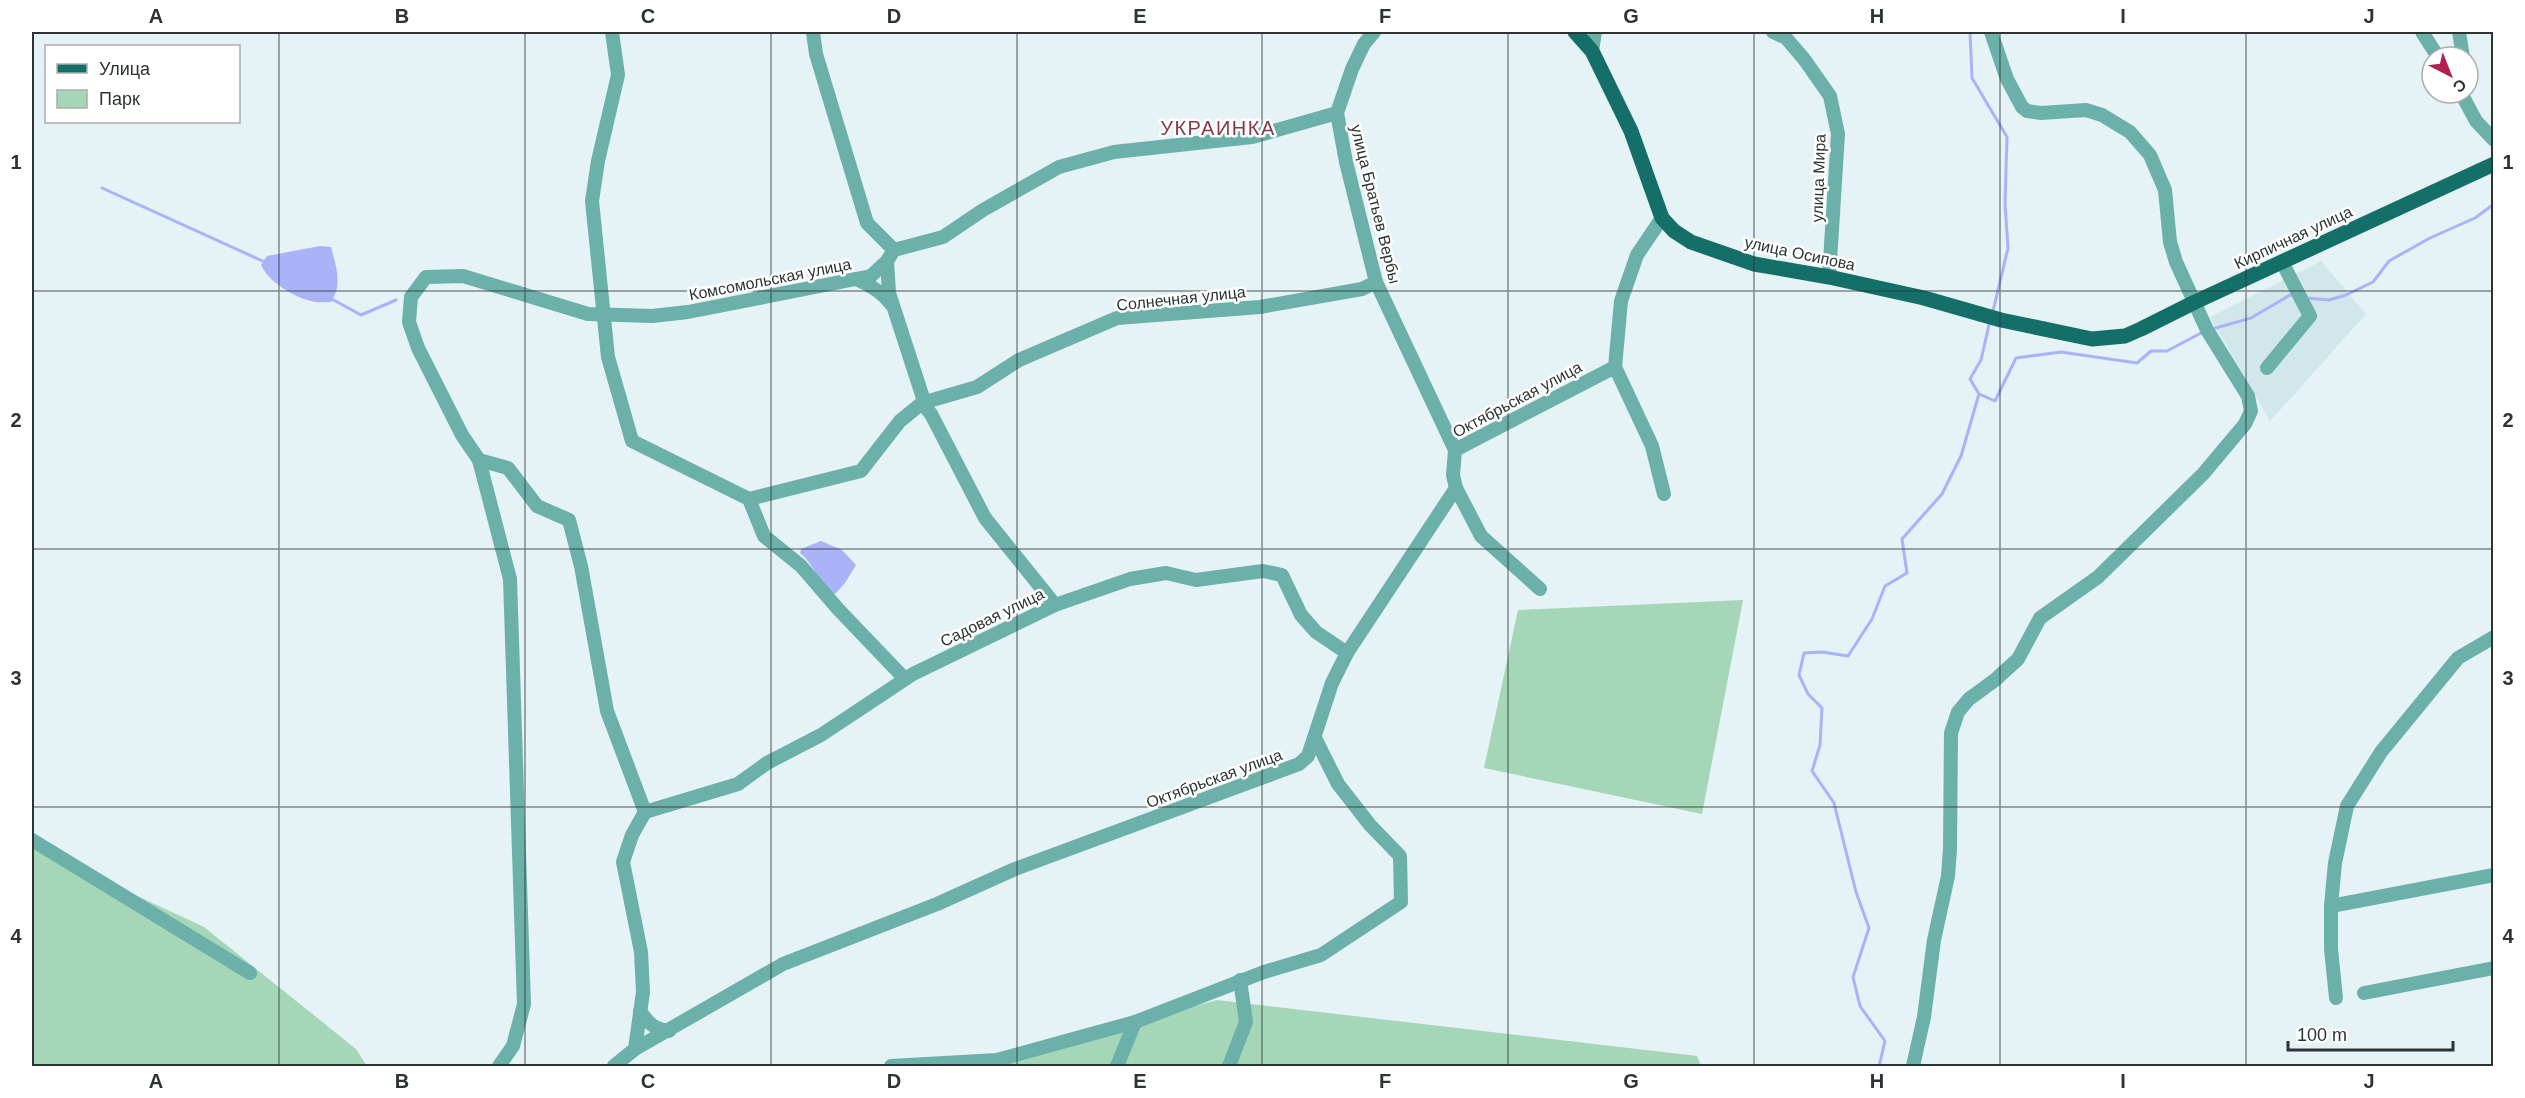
<svg xmlns="http://www.w3.org/2000/svg" width="2525" height="1098" font-family="Arial,sans-serif">
<style>
.built{fill:#d1e7ec}
.green{fill:#a6d6b8}
.water{fill:#aab3f7}
.lines{fill:none;stroke-linecap:round;stroke-linejoin:round}
.stream{stroke:#aab3f7;stroke-width:3}
.minor{stroke:#6bb0a9;stroke-width:14}
.major{stroke:#146f68;stroke-width:15}
.grid{fill:none;stroke:#2e3334;stroke-width:1.5;stroke-opacity:0.55}
.labels{text-anchor:middle;stroke-width:5;stroke-linejoin:round;paint-order:stroke}
.street-label{font-size:16px;fill:#2e3334;stroke:#fff}
.quarter-label{font-size:20px;letter-spacing:1.5px;fill:#853c4a;stroke:#fff}
.neatline{fill:none;stroke:#2e3334;stroke-width:2}
.grid-label{font-size:20px;text-anchor:middle;font-weight:bold;fill:#2e3334}
</style>
<rect width="100%" height="100%" fill="#e5f2f6"/>
<polygon class="built" points="2321,261 2366,314 2270,421 2210,317"/>
<g class="green">
<polygon points="1743,600 1702,814 1484,768 1518,610"/>
<polygon points="32,847 204,927 356,1049 367,1066 32,1066"/>
<polygon points="1217,1000 1697,1056 1701,1066 957,1066 997,1060"/>
</g>
<g class="water">
<path d="M320,246L331,247C336,267 343,284 331,302C325,302 317,303 311,301C293,297 268,281 261,265L267,256Z"/>
<path d="M821,541L842,550L856,565L845,583L835,594C820,586 814,564 800,553L801,549Z"/>
</g>
<g class="lines">
<g class="stream">
<polyline points="1970,32 1972,78 2007,137 2005,204 2008,248 1993,311"/>
<polyline points="102,188 267,263"/>
<polyline points="330,298 361,315 396,300"/>
<polyline points="2306,298 2329,300 2346,295 2373,282 2389,261 2430,238 2475,218 2494,204"/>
<polyline points="2212,329 2251,318 2290,295 2294,296"/>
<polyline points="1979,394 1995,401 2016,358 2061,352 2137,363 2151,351 2167,351 2203,332"/>
<polyline points="1879,1066 1885,1041 1860,1006 1853,977 1869,928 1856,892 1834,803 1812,771 1820,745 1822,708 1808,694 1799,675 1804,653 1822,652 1848,656 1872,619 1885,586 1907,573 1902,539 1942,494 1961,456 1979,394 1970,379 1981,360 1989,325"/>
</g>
<g class="minor">
<polyline points="612,32 618,75 598,161 592,201 608,357 632,441 749,499 764,536 801,566 838,609 905,679"/>
<polyline points="813,32 816,54 867,223 894,250"/>
<polyline points="1374,32 1364,44 1352,69 1337,113 1346,162 1376,282 1455,450"/>
<polyline points="1773,32 1786,38 1804,59 1830,96 1838,134 1829,277"/>
<polyline points="2422,32 2438,57"/>
<polyline points="2459,32 2463,57"/>
<polyline points="1592,51 1595,32"/>
<polyline points="2461,93 2476,121 2494,140"/>
<polyline points="887,261 889,293 924,401 922,403 931,414 985,518 1055,605"/>
<path d="M856,279C871,285 882,292 892,305"/>
<polyline points="1615,367 1652,446 1664,494"/>
<polyline points="2267,368 2310,316 2282,262"/>
<polyline points="479,460 510,579 524,1004 513,1046 499,1066"/>
<polyline points="1456,488 1481,536 1540,589"/>
<polyline points="749,499 861,471 900,421 922,403 977,387 1019,360 1117,318 1260,307 1362,289 1376,282"/>
<polyline points="645,812 607,711 581,566 569,520 537,506 508,468 479,460 462,435 418,348 409,322 411,297 426,277 463,276 588,314 652,316 688,312 871,276 887,261 894,250 943,237 983,210 1059,167 1114,152 1252,137 1337,113"/>
<polyline points="645,812 738,784 767,763 821,735 913,674 1055,605 1130,579 1166,573 1196,580 1263,571 1282,575 1301,615 1316,632 1347,653"/>
<polyline points="32,840 250,973"/>
<polyline points="2331,906 2494,875"/>
<polyline points="2364,993 2494,968"/>
<polyline points="2336,998 2331,949 2331,906 2335,863 2347,806 2381,752 2458,658 2494,637"/>
<path d="M640,1011C649,1024 654,1029 669,1031"/>
<polyline points="635,1049 643,992 641,952 623,862 632,835 645,812"/>
<polyline points="614,1066 635,1049 783,964 937,904 1015,869 1299,764 1308,756 1332,683 1347,653 1456,488 1453,475 1455,450 1615,367 1621,301 1637,255 1662,218"/>
<polyline points="891,1066 997,1060 1135,1022 1264,972 1321,955 1401,902 1400,856 1370,825 1338,784 1315,738"/>
<polyline points="1117,1066 1135,1022"/>
<polyline points="1229,1066 1246,1022 1240,980"/>
<polyline points="1913,1066 1924,1017 1934,940 1948,876 1950,849 1951,733 1958,712 1969,699 1995,680 2018,659 2040,618 2098,577 2203,474 2245,424 2251,411 2248,396 2207,330 2176,262 2170,242 2165,190 2150,155 2130,132 2102,115 2086,110 2041,113 2027,111 2022,107 2007,79 1991,32"/>
</g>
<polyline class="major" points="1575,32 1592,51 1631,131 1662,218 1674,231 1691,242 1754,264 1829,277 1924,298 2001,320 2092,339 2125,336 2141,329 2195,302 2494,164"/>
</g>
<path class="grid" d="M279,32V1066M525,32V1066M771,32V1066M1017,32V1066M1262,32V1066M1508,32V1066M1754,32V1066M2000,32V1066M2246,32V1066M32,291H2494M32,549H2494M32,807H2494"/>
<g class="labels">
<g class="street-label">
<text transform="translate(1818 178) rotate(-88)" y="6">улица Мира</text>
<text transform="translate(1376 204) rotate(76)" y="6">улица Братьев Вербы</text>
<text transform="translate(2293 237) rotate(-25)" y="6">Кирпичная улица</text>
<text transform="translate(1800 253) rotate(12)" y="6">улица Осипова</text>
<text transform="translate(770 279) rotate(-11)" y="6">Комсомольская улица</text>
<text transform="translate(1181 298) rotate(-6)" y="6">Солнечная улица</text>
<text transform="translate(1517 399) rotate(-28)" y="6">Октябрьская улица</text>
<text transform="translate(992 617) rotate(-26)" y="6">Садовая улица</text>
<text transform="translate(1214 778) rotate(-20)" y="6">Октябрьская улица</text>
</g>
<g class="quarter-label">
<text x="1218" y="135">УКРАИНКА</text>
</g>
</g>
<rect width="2525" height="1098" fill="none" stroke="#ffffff" stroke-width="66"/>
<rect x="45" y="45" width="195" height="78" fill="#ffffff" stroke="#abadae" stroke-width="1.5"/>
<rect x="57" y="64" width="30" height="9" fill="#146f68" stroke="#abadae" stroke-width="1.5"/>
<text x="99" y="75" font-size="18" fill="#2e3334">Улица</text>
<rect x="57" y="90" width="30" height="18" fill="#a6d6b8" stroke="#abadae" stroke-width="1.5"/>
<text x="99" y="105" font-size="18" fill="#2e3334">Парк</text>
<g transform="translate(2450 75) rotate(138)"><circle r="28" fill="#ffffff" stroke="#abadae" stroke-width="1.5"/>
<path d="M0-4.5L10 22L0 15L-10 22Z" fill="#b2204d"/>
<text y="-9" font-size="16" font-weight="bold" text-anchor="middle" fill="#2e3334">С</text>
</g>
<path d="M2288 1041v9h165v-9" fill="none" stroke="#2e3334" stroke-width="3"/>
<text x="2297" y="1041" font-size="18" fill="#2e3334" stroke="#ffffff" stroke-width="4.5" paint-order="stroke">100 m</text>
<rect x="33" y="33" width="2459" height="1032" class="neatline"/>
<g class="grid-label">
<text x="156" y="23">A</text>
<text x="402" y="23">B</text>
<text x="648" y="23">C</text>
<text x="894" y="23">D</text>
<text x="1140" y="23">E</text>
<text x="1385" y="23">F</text>
<text x="1631" y="23">G</text>
<text x="1877" y="23">H</text>
<text x="2123" y="23">I</text>
<text x="2369" y="23">J</text>
<text x="16" y="169">1</text>
<text x="2508" y="169">1</text>
<text x="16" y="427">2</text>
<text x="2508" y="427">2</text>
<text x="16" y="685">3</text>
<text x="2508" y="685">3</text>
<text x="16" y="943">4</text>
<text x="2508" y="943">4</text>
<text x="156" y="1088">A</text>
<text x="402" y="1088">B</text>
<text x="648" y="1088">C</text>
<text x="894" y="1088">D</text>
<text x="1140" y="1088">E</text>
<text x="1385" y="1088">F</text>
<text x="1631" y="1088">G</text>
<text x="1877" y="1088">H</text>
<text x="2123" y="1088">I</text>
<text x="2369" y="1088">J</text>
</g>
</svg>
